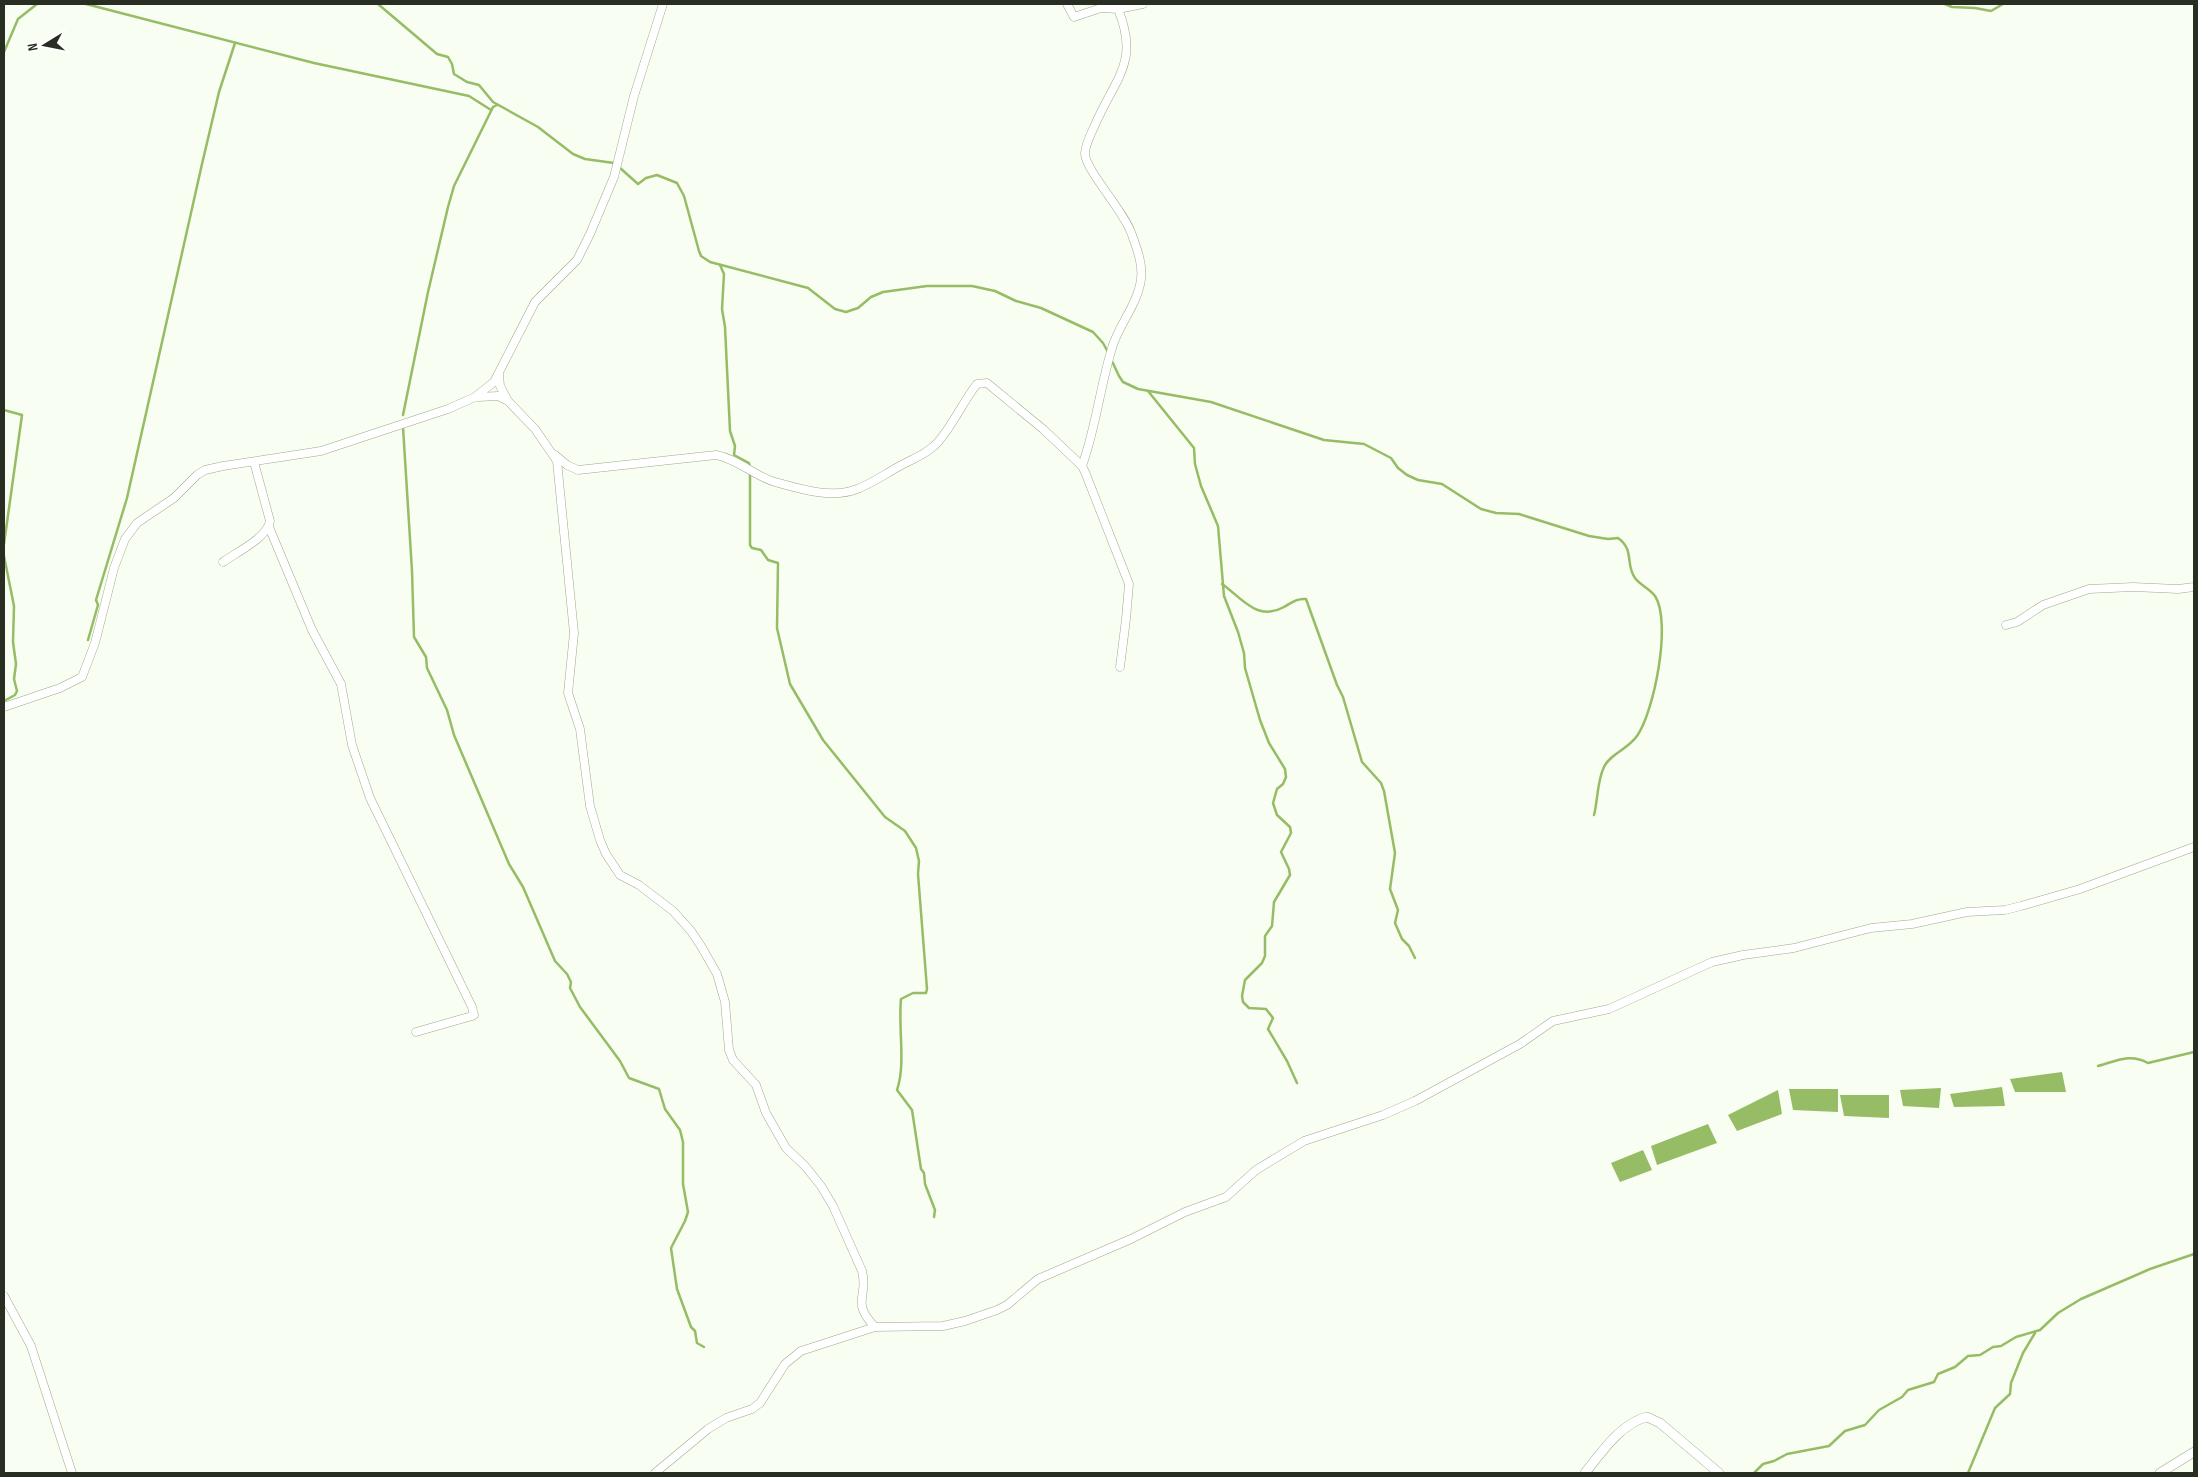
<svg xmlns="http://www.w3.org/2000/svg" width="2198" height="1477" font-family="'Sofia Sans Condensed',sans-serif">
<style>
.water{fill:#96bc65}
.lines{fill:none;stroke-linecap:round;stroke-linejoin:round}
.stream{stroke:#96bc65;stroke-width:2.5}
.minor-casing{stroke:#9bab8b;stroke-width:9}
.tertiary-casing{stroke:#9bab8b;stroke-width:10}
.minor{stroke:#fff;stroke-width:8}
.tertiary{stroke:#fff;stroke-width:9}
</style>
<rect width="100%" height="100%" fill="#f8fef1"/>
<g class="water">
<polygon points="2062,1072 2066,1092 2015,1092 2010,1079"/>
<polygon points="2002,1087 2005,1106 1954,1107 1950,1094"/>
<polygon points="1941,1088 1939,1108 1903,1106 1900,1090"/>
<polygon points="1789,1089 1838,1089 1838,1112 1793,1110"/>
<polygon points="1778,1090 1782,1114 1737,1131 1728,1115"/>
<polygon points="1840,1095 1889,1095 1889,1118 1844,1116"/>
<polygon points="1708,1124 1717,1143 1657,1165 1651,1146"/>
<polygon points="1643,1150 1652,1170 1620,1182 1611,1163"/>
</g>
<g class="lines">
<g class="stream">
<polyline points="86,4 314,63 469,96 491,110"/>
<polyline points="378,4 437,54 448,57 452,64 454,74 467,82 479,85 493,102 538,127 573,154 585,159 614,163"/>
<polyline points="1945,4 1952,7 1975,8 1991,11 2003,4"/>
<polyline points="4,52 18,19 37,4"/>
<polyline points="619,167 638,184 646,178 657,175 677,183 684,196 699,251 701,256 710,262 808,288 835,309 846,312 858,308 871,297 883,292 927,286 972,286 995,291 1016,301 1041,308 1093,332 1103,343 1108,352"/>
<polyline points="720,265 724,274 722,309 725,327 730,431 735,446 734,455 749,463 750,468"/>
<path d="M1111,359L1119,376L1123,382L1138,389L1211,402L1324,440L1364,444L1391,458L1398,468L1407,475L1418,480L1442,484L1481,509L1496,513L1519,514L1589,536L1608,539L1618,538C1635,550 1625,565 1635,578C1640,585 1650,589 1655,596C1672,622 1654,712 1637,736C1628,749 1609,755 1604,767C1597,781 1598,800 1594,815"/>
<polyline points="1148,391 1194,448 1195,464 1201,486 1218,526 1224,596 1238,632 1244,653 1245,668 1260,720 1269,743 1285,769 1286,777 1283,784 1277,789 1273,803 1277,815 1290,827 1291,833 1281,852 1289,869 1290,875 1274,902 1272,926 1265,936 1265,956 1262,963 1245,980 1242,996 1243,1002 1249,1008 1266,1009 1273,1018 1268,1029 1287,1061 1297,1083"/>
<polyline points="4,410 22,415 4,544"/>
<polyline points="403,415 428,292 448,207 454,186 493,107 497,105"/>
<polyline points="403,427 412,571 414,637 426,657 427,668 447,710 454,735 509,864 523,887 555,961 567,974 571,982 570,988 580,1007 620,1061 629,1078 659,1089 665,1109 680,1130 683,1142 683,1184 688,1212 685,1221 671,1248 677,1289 691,1327 695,1331 697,1343 704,1347"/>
<path d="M750,475V545L752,548L761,550L768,560L778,563L777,628L790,684L823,740L885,817L905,831L916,848L919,861L918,874L927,989L926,993H913L901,999C898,1028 906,1064 897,1090L912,1110L921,1169L924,1173L925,1184L935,1210L934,1217"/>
<polyline points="4,556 14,606 13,642 16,664 14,679 17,691 15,695 4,701"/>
<path d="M1222,584C1242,598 1257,622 1284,607C1291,603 1297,598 1306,599L1337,685L1343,697L1362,762L1381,783L1384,791L1395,853L1390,889L1398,910L1395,923L1402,939L1409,946L1415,958"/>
<polyline points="88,640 98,605 96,600 127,498 202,164 219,92 235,43"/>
<path d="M2098,1066C2117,1061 2130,1053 2148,1063L2194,1052"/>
<polyline points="1754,1473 1763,1464 1774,1461 1787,1454 1829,1446 1845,1431 1865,1425 1879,1410 1902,1397 1908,1390 1934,1382 1938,1374 1955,1367 1968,1356 1980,1355 1993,1347 2001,1346 2016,1337 2040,1330 2058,1313 2081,1299 2150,1269 2194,1254"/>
<polyline points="1968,1473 1995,1408 2010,1394 2011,1383 2023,1353 2035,1333"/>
</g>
<defs>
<g id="minor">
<polyline points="1067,4 1074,17 1101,8 1118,9 1143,4"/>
<path d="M499,375L500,386L508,401L535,429L557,461L574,633L568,693L580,729L590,806L600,840L606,854L620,875L639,885L673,911L691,931L701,946L717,974L725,1002L729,1050L733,1060L756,1085L766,1113L786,1148L805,1166L821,1186L833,1206L862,1271C869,1297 850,1301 875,1327"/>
<polyline points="478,397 498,396 506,400"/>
<path d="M555,455L567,465L578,470L716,455C738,459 754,476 775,482C800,489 832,499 857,489C871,484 885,474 898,467C910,460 923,456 934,446C949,433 963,401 977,384L987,383L1043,429L1082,466L1085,472L1129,584L1126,619L1120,667"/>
<path d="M1082,466C1096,427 1100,387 1112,348C1118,326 1138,304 1141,279C1143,264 1137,249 1132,235C1125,212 1086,171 1085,154C1085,144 1091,134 1095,125C1115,78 1140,63 1118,9"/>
<polyline points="269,527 312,630 341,684 352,745 370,798 472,1007 474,1015 472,1016 416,1032"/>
<path d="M223,562C237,552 267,538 270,521L254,462"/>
<polyline points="2006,625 2017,622 2043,605 2089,589 2133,587 2178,589 2194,587"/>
<polyline points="4,707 60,688 82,677 95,643 114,568 125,539 137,523 174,498 197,475 205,470 223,466 321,451 448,409 475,397 494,382 535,302 577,260 590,234 614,177 634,96 663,4"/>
<polyline points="4,1296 31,1346 72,1473"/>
<polyline points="655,1473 708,1429 726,1418 752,1409 760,1403 785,1364 801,1351 875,1327 943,1326 965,1321 997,1310 1007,1305 1038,1279 1131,1239 1185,1212 1226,1197 1256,1170 1304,1141 1383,1115 1415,1101 1520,1044 1553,1021 1609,1009 1712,962 1743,955 1794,948 1871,928 1912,924 1967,912 2005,910 2021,906 2080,889 2194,847"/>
</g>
<g id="tertiary">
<path d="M1585,1473C1601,1453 1621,1423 1647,1417L1660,1423L1719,1473"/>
<polyline points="2160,1473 2194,1452"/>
</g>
</defs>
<use href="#minor" class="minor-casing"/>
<use href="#tertiary" class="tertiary-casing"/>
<use href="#minor" class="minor"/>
<use href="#tertiary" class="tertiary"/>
</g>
<rect width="2198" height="1477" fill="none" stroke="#282e21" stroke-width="10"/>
<g transform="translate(45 45) rotate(260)" stroke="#ffffff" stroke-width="4" paint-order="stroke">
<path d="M0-4L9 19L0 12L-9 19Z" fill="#282e21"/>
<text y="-8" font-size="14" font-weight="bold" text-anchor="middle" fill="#282e21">N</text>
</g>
</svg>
